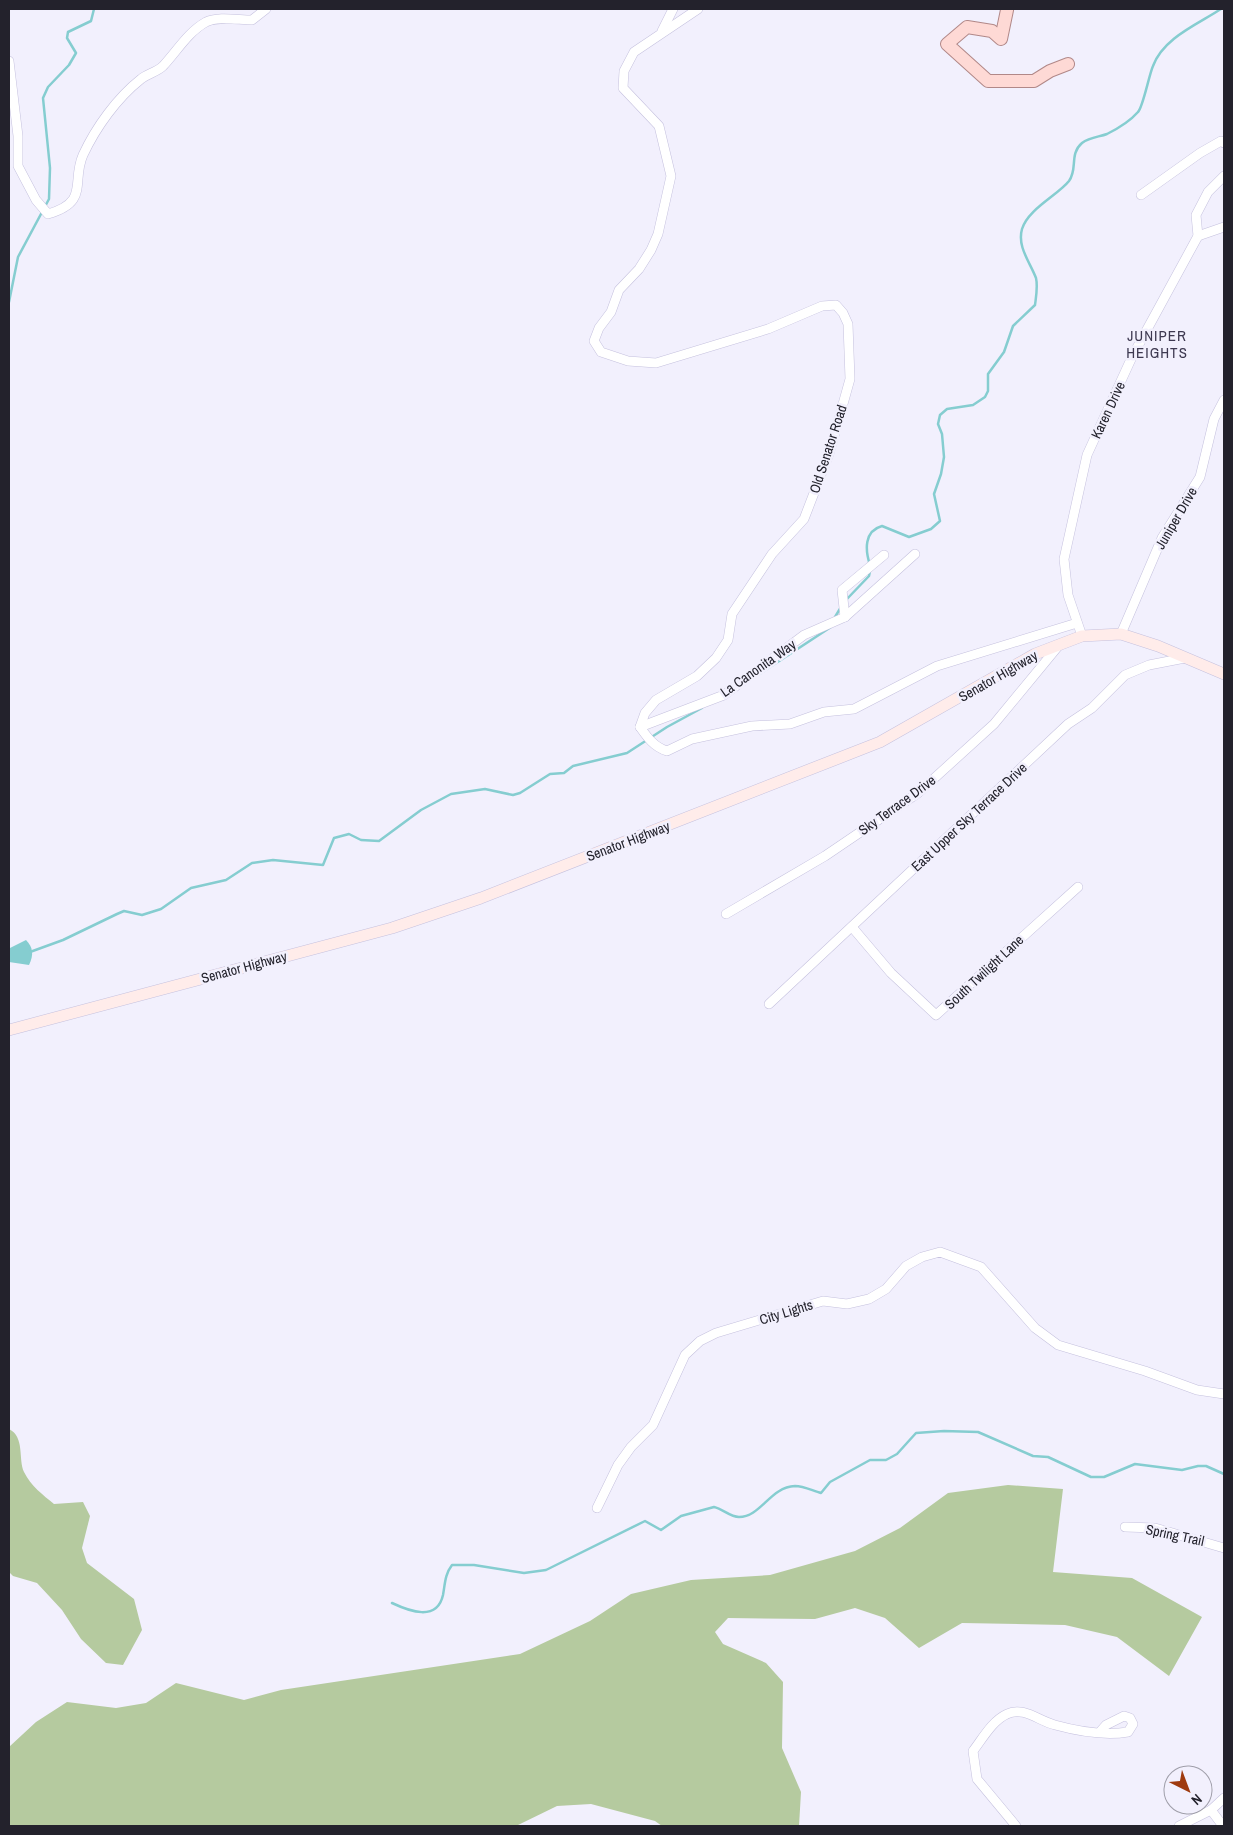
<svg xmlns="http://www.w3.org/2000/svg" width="1233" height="1835" font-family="'Archivo Narrow',sans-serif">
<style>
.green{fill:#b5ca9f}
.water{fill:#85cdd0}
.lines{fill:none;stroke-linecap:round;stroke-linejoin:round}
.stream{stroke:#85cdd0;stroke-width:2.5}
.street-casing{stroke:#c5c1de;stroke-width:10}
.secondary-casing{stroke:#c5c1de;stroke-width:12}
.primary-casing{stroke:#b18888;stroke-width:14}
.street{stroke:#fff;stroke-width:9}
.secondary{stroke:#ffecea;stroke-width:11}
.primary{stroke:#fed9d5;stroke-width:12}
.labels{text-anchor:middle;stroke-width:5;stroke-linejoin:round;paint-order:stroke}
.street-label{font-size:14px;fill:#23222c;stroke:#f2f0fd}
.neighbourhood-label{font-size:15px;letter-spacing:1px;fill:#3e3951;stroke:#f2f0fd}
</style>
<rect width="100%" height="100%" fill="#f2f0fd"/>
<g class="green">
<path d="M9,1429C25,1437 18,1459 24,1472C31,1486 43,1495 54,1504L83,1502L90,1516L82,1548L87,1563L134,1599L142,1630L123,1665L106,1663L81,1639L62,1610L37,1583L13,1576L9,1572Z"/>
<polygon points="1008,1485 1063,1489 1053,1572 1132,1578 1202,1617 1169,1676 1117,1637 1065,1625 962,1623 919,1648 885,1618 855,1608 815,1619 728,1618 715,1632 723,1644 766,1663 783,1682 782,1748 801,1792 799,1826 662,1826 655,1821 591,1804 557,1806 516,1826 9,1826 9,1747 36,1722 67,1702 116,1708 146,1703 176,1683 244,1700 281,1690 520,1654 590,1621 631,1594 691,1580 770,1575 855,1551 900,1528 948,1493"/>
</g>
<path class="water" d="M26,940C33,947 34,955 29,965L9,962L10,948Z"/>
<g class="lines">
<g class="stream">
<polyline points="9,302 18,257 49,199 50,168 43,98 48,87 69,65 76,53 67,38 68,32 91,21 94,9"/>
<path d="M870,565C865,550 864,531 882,526L909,537L931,529L940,521L934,494L941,474L944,457L942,434L938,424L940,415L947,409L973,405L985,397L988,391V374L1004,352L1013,326L1035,305C1036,297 1038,287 1036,278C1030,262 1017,247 1022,229C1028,209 1058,195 1069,181C1078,169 1069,154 1082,143C1090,137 1099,137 1107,134C1117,129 1131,120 1138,112C1143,107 1149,75 1153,66C1163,38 1198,24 1221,9"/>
<polyline points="846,600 869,576 870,571"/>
<polyline points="835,617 841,607"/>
<polyline points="758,675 831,627"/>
<polyline points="30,952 63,940 117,914 124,911 142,915 161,909 191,888 226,880 252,863 273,860 323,865 334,838 349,834 361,840 379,841 421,810 451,794 485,789 513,795 520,793 550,774 564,773 573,766 627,753 667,727 702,708"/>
<path d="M392,1603C409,1611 437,1622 443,1595C445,1584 445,1574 452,1565H474L524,1573L546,1570L645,1521L661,1530L681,1516L714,1507C723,1509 730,1517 739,1517C761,1517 770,1487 795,1486C804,1486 813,1491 821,1493L830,1482L870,1460H886L897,1454L916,1433L944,1431L978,1432L1033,1456L1048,1457L1091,1477H1104L1135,1464L1182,1470L1198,1466H1206L1224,1474"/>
</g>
<defs>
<g id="street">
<path d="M698,9L634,52L624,71L623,88L659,126L671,176L658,234L651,250L639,269L619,290L611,312L599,328L594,341L601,352L628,361L656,363L768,329L822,306L836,305L843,313L848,324L850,379L829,454L804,519L772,554L732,614L728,640L716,658L697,676L656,700L645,713L640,727C647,737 654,747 667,751L692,739L752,726L790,724L824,712L854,709L937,666L1077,623"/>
<polyline points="662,31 673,9"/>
<path d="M9,61L18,136V166L36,200L48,214C90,202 71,182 83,155C96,127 117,98 141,79C147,74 157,72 163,66C177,51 188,32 206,22C218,16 238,20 252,20L266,9"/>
<polyline points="1141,195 1200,153 1221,141 1224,143"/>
<polyline points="1198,236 1224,227"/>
<polyline points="845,617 842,590 884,555"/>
<polyline points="1121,634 1162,538 1200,477 1214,419 1224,400"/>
<polyline points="1082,636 1068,595 1064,559 1087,455 1132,357 1198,236 1196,215 1208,192 1224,176"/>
<polyline points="640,727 724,695 804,635 845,617 915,554"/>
<polyline points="726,914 825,856 918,793 994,724 1060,644"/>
<polyline points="852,927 891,973 936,1015 1078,887"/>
<polyline points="769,1004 1068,724 1092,708 1125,675 1149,665 1185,658"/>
<polyline points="597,1508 618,1465 631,1447 653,1425 685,1355 700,1341 716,1333 823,1301 847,1304 869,1299 886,1289 906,1266 922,1257 940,1252 981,1267 1035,1328 1058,1345 1145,1371 1197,1390 1224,1394"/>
<polyline points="1125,1527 1155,1528 1224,1548"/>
<polyline points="1211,1810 1223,1826"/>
<path d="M1016,1826L977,1779L973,1751C983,1738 992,1721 1007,1714C1023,1706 1039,1721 1055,1725C1077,1731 1105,1736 1128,1732L1133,1724L1130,1718L1124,1716L1106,1725L1099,1733"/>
<polyline points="1179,1826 1211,1810 1224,1798"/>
</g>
<polyline id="secondary" points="9,1030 392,928 481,898 880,742 1035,654 1082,636 1121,634 1158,646 1224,674"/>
<polyline id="primary" points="1007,10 1001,39 992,31 967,27 947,44 988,81 1034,81 1050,71 1068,64"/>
</defs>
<use href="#street" class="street-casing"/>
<use href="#secondary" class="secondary-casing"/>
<use href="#primary" class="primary-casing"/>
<use href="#street" class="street"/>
<use href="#secondary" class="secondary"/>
<use href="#primary" class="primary"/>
</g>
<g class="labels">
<g class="street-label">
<text transform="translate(1108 410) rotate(-65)" y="5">Karen Drive</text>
<text transform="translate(828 449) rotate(-72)" y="5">Old Senator Road</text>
<text transform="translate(1176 518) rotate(-60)" y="5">Juniper Drive</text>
<text transform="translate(758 668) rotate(-35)" y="5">La Canonita Way</text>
<text transform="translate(998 676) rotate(-30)" y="5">Senator Highway</text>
<text transform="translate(897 805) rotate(-36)" y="5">Sky Terrace Drive</text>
<text transform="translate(969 817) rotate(-43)" y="5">East Upper Sky Terrace Drive</text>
<text transform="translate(628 841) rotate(-21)" y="5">Senator Highway</text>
<text transform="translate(244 967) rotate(-15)" y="5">Senator Highway</text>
<text transform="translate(984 972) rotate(-43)" y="5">South Twilight Lane</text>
<text transform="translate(786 1312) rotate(-17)" y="5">City Lights</text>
<text transform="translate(1175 1535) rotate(12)" y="5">Spring Trail</text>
</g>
<g class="neighbourhood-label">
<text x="1157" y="341">JUNIPER<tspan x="1157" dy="17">HEIGHTS</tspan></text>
</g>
</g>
<rect width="1233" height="1835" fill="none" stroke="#23222c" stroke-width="20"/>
<g transform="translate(1188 1790) rotate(138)"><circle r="24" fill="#f2f0fd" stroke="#9f9ea9"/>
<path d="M0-4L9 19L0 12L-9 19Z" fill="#9f3a0e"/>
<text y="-8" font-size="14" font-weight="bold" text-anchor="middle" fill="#23222c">N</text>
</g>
</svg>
